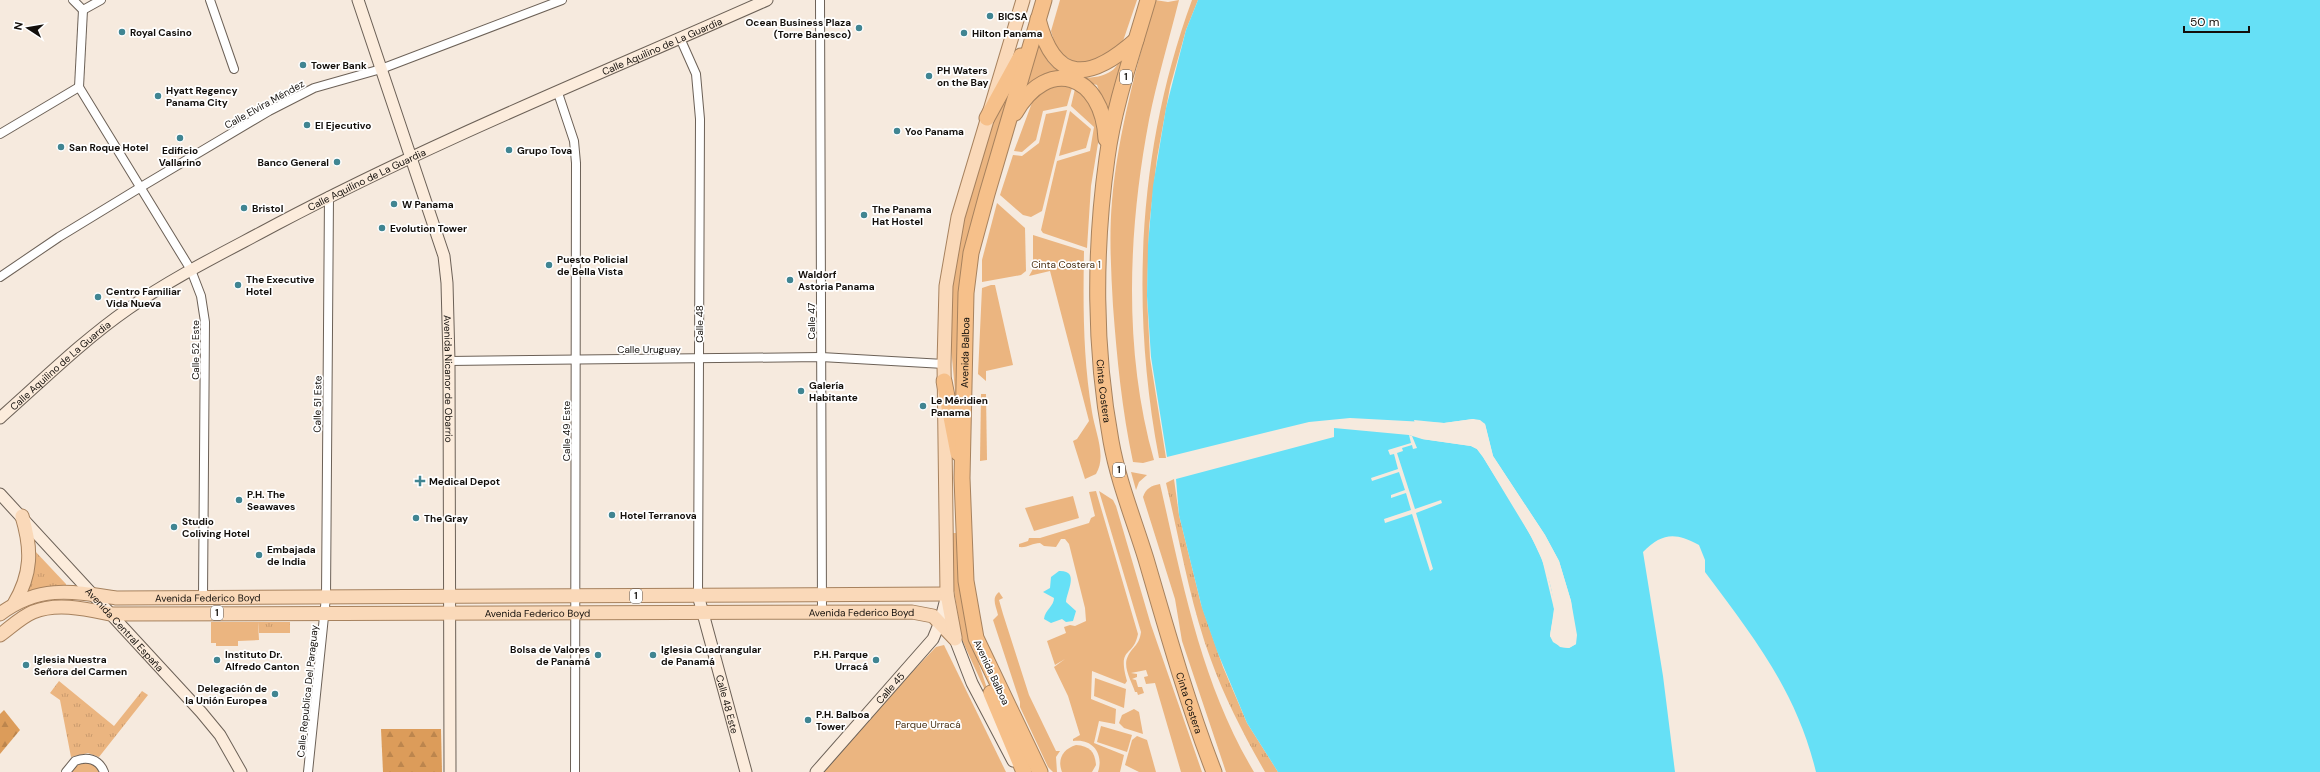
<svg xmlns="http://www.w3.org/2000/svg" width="2320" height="772" font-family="'DM Sans',sans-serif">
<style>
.grass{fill:url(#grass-tufts)}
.forest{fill:url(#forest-firs)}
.park{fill:#ebb580}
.water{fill:#66e0f6}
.pier{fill:#f6eade}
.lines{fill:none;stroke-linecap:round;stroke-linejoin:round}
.street-casing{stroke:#6c6157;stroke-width:10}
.secondary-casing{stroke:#6c6157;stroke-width:13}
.primary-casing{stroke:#a7825e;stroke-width:15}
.highway-casing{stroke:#a7825e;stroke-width:17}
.street{stroke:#fff;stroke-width:8}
.secondary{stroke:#fcecdc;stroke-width:11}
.primary{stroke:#fad9b9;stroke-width:13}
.highway{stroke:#f6c08a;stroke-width:15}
.poi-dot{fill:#408592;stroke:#fff;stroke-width:1.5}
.labels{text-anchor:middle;stroke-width:3.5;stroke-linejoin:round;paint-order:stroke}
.shield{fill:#fff;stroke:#5a5754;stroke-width:1}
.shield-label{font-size:9px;font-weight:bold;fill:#130f0b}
.poi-label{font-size:10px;font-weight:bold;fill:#130f0b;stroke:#fff;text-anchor:start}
.street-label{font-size:10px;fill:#130f0b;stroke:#fff}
.park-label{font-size:10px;fill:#482e11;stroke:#fff}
</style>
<defs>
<pattern id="grass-tufts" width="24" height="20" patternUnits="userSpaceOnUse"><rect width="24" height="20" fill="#ebb580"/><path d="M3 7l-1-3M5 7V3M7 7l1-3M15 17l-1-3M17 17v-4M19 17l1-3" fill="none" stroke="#c99a6d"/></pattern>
<pattern id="forest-firs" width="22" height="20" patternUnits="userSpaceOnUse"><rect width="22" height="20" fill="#dc9c5a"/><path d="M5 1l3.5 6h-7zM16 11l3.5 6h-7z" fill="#bc854d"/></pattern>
</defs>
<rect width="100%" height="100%" fill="#f6eade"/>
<g class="grass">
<path d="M1174,479L1179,515L1201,604L1223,667L1247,723L1278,772H1265C1244,735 1225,699 1211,660C1190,604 1180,541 1166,483Z"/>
<polygon points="34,550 66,584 66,586 27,593 25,589"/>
<polygon points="258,622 290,622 290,633 259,633"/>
<polygon points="59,681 114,726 142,691 148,695 99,757 88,753 71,757 60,700 50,693"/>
</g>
<g class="forest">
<polygon points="4,710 20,730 0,754 0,714"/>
<polygon points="381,729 441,729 442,772 383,772"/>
</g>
<g class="park">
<polygon points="1060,0 1137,0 1122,44 1101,64 1078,64 1057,51 1051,31"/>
<path d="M1155,0L1168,2L1179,0C1169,40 1157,80 1149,120C1128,231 1123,350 1154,460L1143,463L1133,462C1122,410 1117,359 1113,306C1111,271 1109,236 1112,201C1118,133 1137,65 1155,0Z"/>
<path d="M1192,0H1198L1186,30L1170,87L1157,158L1149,227L1147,296L1150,358L1166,458H1159C1130,305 1138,147 1192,0Z"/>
<path d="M1038,27C1041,38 1042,55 1049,63C1063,79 1098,83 1114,69C1118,65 1120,60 1123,56L1108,116L1097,85L1053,73L1019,102Z"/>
<polygon points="1024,57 972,223 959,434 951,347 952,288 958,238 993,116"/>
<polygon points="1057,85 1072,88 1067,106 1043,111 1036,140 1022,152 1014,151 1033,100 1045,90"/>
<polygon points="1075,89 1093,102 1099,137 1091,186 1087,248 1043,233 1041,230 1057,161 1090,151 1094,127 1071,106"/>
<polygon points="1067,110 1042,211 1031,217 1023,215 1000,195 1013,155 1022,156 1039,143 1046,114"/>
<polygon points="1070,111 1091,129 1086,148 1059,156"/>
<polygon points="997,203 1025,228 1026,271 1021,275 982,282 982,260"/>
<path d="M1033,235L1084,251C1083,305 1083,359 1092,412C1095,432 1107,456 1096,474L1085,479L1073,441L1077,439L1089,421L1050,271L1029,276L1033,269Z"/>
<polygon points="991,285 995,285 1013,365 986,371 986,381 978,374 982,288"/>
<polygon points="981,394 986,394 987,460 980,461"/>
<polygon points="1131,472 1147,475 1139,482 1136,490"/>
<path d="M1160,484C1183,584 1201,683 1254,772H1226L1182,641L1175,599L1143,497C1146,488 1151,486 1160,484Z"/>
<path d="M1096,491L1138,634C1133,659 1117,645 1127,681L1125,684L1092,671L1091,699L1116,709L1115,724L1099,721L1094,743L1124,755L1120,772H1098C1104,754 1093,738 1073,741V739L1080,735L1068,696L1054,667L1065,659L1055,665L1047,641L1066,633L1064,627L1070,625L1075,626L1086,621L1085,608L1069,544L1065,539H1061L1056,547L1044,546L1040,543C1032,543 1028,548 1019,547V544L1028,541L1029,538H1040L1089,523L1091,518L1095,516L1089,492Z"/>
<path d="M1099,491L1113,500L1116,506L1151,625L1202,772H1181L1155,683L1146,684L1144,677L1148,676L1146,670L1131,673L1137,674V677L1132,679L1136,680L1138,687H1142L1144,693L1138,695L1137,692H1135C1132,682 1122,667 1128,656C1133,646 1139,646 1141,632Z"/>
<polygon points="1073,496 1079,518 1034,531 1025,508"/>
<polygon points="952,533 958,533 960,584 966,626 995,712 962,640 953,584"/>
<path d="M999,592L1003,598L999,600L1003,614L1029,695L1056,751H1060L1056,757L1057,772H1053L1048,767L1020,707V702L993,620L998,615C996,606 991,598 999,592Z"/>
<polygon points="211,622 258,622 259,640 238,641 238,646 216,646 216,643 211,643"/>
<polygon points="944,645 1006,772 816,772 936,647"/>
<polygon points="1095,678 1126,689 1124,708 1094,696"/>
<polygon points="1134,709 1139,712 1143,734 1124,728 1119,723 1122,715"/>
<polygon points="1101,726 1132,735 1127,752 1097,742"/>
<polygon points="1137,736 1147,740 1156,772 1139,772 1125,765 1132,740"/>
<path d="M1076,745C1090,746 1095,752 1096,765L1092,772H1062C1057,759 1063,749 1076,745Z"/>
<polygon points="85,761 95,765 101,772 70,772 74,766"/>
</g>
<g class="water">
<path d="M1198,0H2320V772H1816C1796,690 1754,638 1705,572V560L1699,545C1675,532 1662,533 1643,552L1663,676L1675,772H1278L1247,723L1217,651L1202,608L1179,515L1176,479L1334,437V428L1409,435L1422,439L1471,446L1477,449L1483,457C1509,500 1552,558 1554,609C1554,617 1551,627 1550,636L1560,647L1569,648L1576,644L1571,601L1559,561L1545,535L1493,456L1485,424L1473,419L1444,423L1350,418L1309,422L1167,457L1151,357L1147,296L1148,245L1153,186L1166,108L1186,30Z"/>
<path d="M1059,571C1080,570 1067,591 1066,602L1076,611L1073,621L1066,622L1062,619L1051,623L1044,619C1045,610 1054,606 1054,598L1043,592L1050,588L1051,577Z"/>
</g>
<g class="pier">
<polygon points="1473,419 1480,420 1485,424 1493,456 1545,535 1559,561 1571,601 1577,635 1576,644 1569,648 1561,647 1553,642 1550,636 1554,609 1542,559 1532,538 1483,457 1477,449 1471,446 1422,439 1421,437 1472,444 1478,448 1485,456 1533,537 1544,558 1556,609 1552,635 1561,645 1569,646 1574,643 1574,635 1569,602 1557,562 1544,536 1492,457 1483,425 1473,421 1445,425 1415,423 1414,420 1444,423"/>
<polygon points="1409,435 1412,436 1417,448 1413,449 1412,445 1402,448 1403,451 1397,453 1415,509 1441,500 1442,503 1416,513 1433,569 1430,571 1412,514 1385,523 1384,519 1411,510 1406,493 1391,498 1391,495 1405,490 1399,472 1372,481 1371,478 1398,469 1394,454 1390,455 1388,450 1411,443"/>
</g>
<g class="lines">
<defs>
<g id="street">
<polyline points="73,0 83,10"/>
<polyline points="210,0 234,69"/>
<polyline points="820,0 822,612"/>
<polyline points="83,10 101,0"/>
<polyline points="680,38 696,74 700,119 698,595"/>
<polyline points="79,87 191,270 201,296 205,322 203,598"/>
<polyline points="79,87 83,10"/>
<polyline points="558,93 574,141 576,163 575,772"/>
<polyline points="0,134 79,87"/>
<polyline points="0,277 59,237 141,187 269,111 314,88 381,69 562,0"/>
<polyline points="449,361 821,357 944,364"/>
<path d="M66,772L75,761C87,756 99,759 104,772"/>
<polyline points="308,772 326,597 329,196"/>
</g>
<g id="secondary">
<path id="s1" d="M358,0L444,256L447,283L449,361L450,772"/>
<path id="s2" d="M0,418C42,381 82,341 128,309C175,276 227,251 277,224C436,140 603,73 767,0"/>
<path id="s3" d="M0,494L201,712L220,735L241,772"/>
<path id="s4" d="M698,595L746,772"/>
<polyline points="955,639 972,683 1013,761"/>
<path id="s5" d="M816,772L933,639L940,622L947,595"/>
</g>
<g id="primary">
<path d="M14,604C32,574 32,549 22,516"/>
<path id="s6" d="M0,614C39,585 71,591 116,598L947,594"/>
<path id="s7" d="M0,635C10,628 21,617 33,612C57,602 86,609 110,614L912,612L933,616L955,639"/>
<polyline points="955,637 947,594 944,364 946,286 958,217 1023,0"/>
</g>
<g id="highway">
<path id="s8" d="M1148,0C1133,52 1114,105 1107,158C1094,250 1094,349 1111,441C1118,481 1134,520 1146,559C1167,631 1187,702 1214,772"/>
<path d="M1038,19C1055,86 1091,80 1136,40"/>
<path d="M1015,113C1048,55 1103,74 1106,139"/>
<polyline points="987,118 1021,56"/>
<polyline points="944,381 958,453"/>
<polyline points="991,693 1024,772"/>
<path id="s9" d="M1040,772L976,638L966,581L962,478L966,293L971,253L987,194L1044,0"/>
</g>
</defs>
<use href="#street" class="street-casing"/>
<use href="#secondary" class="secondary-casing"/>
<use href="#primary" class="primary-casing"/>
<use href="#highway" class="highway-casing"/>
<use href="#street" class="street"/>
<use href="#secondary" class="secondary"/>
<use href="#primary" class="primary"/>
<use href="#highway" class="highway"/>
</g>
<g class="poi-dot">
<circle cx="990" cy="16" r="4"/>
<circle cx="859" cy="28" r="4"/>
<circle cx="122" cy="32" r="4"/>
<circle cx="964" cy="33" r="4"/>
<circle cx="303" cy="65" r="4"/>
<circle cx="929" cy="76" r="4"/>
<circle cx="158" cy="96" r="4"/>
<circle cx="307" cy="125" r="4"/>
<circle cx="897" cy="131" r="4"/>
<circle cx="180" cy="138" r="4"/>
<circle cx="61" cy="147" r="4"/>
<circle cx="509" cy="150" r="4"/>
<circle cx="337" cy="162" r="4"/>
<circle cx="394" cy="204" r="4"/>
<circle cx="244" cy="208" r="4"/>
<circle cx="864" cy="215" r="4"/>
<circle cx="382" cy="228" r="4"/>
<circle cx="549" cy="265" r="4"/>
<circle cx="790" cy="280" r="4"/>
<circle cx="238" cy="285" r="4"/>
<circle cx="98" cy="297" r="4"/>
<circle cx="801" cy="391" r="4"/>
<circle cx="923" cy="406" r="4"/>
<path d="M418 475h4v4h4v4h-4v4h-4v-4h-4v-4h4z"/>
<circle cx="239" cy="500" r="4"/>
<circle cx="612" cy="515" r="4"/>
<circle cx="416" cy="518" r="4"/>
<circle cx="174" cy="527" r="4"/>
<circle cx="259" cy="555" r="4"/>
<circle cx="598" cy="655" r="4"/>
<circle cx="653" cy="655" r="4"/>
<circle cx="217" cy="660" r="4"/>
<circle cx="876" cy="660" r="4"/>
<circle cx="26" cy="665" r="4"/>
<circle cx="275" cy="694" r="4"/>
<circle cx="808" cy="720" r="4"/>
</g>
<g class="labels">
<g class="shield">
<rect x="1120" y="70" width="12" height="14" rx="3"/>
<rect x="1113" y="463" width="12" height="14" rx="3"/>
<rect x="630" y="589" width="12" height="14" rx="3"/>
<rect x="211" y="606" width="12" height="14" rx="3"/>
</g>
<g class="shield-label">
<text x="1126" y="80">1</text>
<text x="1119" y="473">1</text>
<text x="636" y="599">1</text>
<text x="217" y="616">1</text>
</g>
<g class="poi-label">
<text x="998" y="20">BICSA</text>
<text x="851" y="26" text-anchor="end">Ocean Business Plaza<tspan x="851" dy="12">(Torre Banesco)</tspan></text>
<text x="130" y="36">Royal Casino</text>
<text x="972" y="37">Hilton Panama</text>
<text x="311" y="69">Tower Bank</text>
<text x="937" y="74">PH Waters<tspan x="937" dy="12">on the Bay</tspan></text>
<text x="166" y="94">Hyatt Regency<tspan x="166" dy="12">Panama City</tspan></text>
<text x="315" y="129">El Ejecutivo</text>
<text x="905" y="135">Yoo Panama</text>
<text x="69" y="151">San Roque Hotel</text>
<text x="180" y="154" text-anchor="middle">Edificio<tspan x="180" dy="12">Vallarino</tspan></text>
<text x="517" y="154">Grupo Tova</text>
<text x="329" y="166" text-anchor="end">Banco General</text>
<text x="402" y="208">W Panama</text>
<text x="252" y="212">Bristol</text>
<text x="872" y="213">The Panama<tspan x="872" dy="12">Hat Hostel</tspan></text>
<text x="390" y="232">Evolution Tower</text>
<text x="557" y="263">Puesto Policial<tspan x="557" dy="12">de Bella Vista</tspan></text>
<text x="798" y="278">Waldorf<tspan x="798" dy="12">Astoria Panama</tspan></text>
<text x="246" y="283">The Executive<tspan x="246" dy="12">Hotel</tspan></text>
<text x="106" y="295">Centro Familiar<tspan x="106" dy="12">Vida Nueva</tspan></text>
<text x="809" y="389">Galería<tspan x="809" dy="12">Habitante</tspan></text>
<text x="931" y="404">Le Méridien<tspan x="931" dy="12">Panama</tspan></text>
<text x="429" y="485">Medical Depot</text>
<text x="247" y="498">P.H. The<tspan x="247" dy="12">Seawaves</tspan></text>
<text x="620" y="519">Hotel Terranova</text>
<text x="424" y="522">The Gray</text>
<text x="182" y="525">Studio<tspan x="182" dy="12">Coliving Hotel</tspan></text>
<text x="267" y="553">Embajada<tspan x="267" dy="12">de India</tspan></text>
<text x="590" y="653" text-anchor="end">Bolsa de Valores<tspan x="590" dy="12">de Panamá</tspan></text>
<text x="661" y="653">Iglesia Cuadrangular<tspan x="661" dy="12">de Panamá</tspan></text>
<text x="225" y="658">Instituto Dr.<tspan x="225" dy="12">Alfredo Canton</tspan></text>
<text x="868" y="658" text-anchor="end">P.H. Parque<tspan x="868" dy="12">Urracá</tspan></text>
<text x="34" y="663">Iglesia Nuestra<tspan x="34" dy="12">Señora del Carmen</tspan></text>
<text x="267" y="692" text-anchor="end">Delegación de<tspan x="267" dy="12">la Unión Europea</tspan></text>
<text x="816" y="718">P.H. Balboa<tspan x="816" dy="12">Tower</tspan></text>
</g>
<g class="street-label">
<text dy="4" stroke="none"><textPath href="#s2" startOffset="764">Calle Aquilino de La Guardia</textPath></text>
<text transform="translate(264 104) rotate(-29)" y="4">Calle Elvira Méndez</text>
<text dy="4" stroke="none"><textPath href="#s2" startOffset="440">Calle Aquilino de La Guardia</textPath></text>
<text transform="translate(811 321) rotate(-90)" y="4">Calle 47</text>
<text transform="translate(699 324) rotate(-90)" y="4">Calle 48</text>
<text x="649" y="353">Calle Uruguay</text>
<text transform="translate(195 350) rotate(-90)" y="4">Calle 52 Este</text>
<text dy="4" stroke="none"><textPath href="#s9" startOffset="435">Avenida Balboa</textPath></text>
<text dy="4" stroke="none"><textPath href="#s2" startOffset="80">Calle Aquilino de La Guardia</textPath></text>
<text dy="4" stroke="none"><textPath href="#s1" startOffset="393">Avenida Nicanor de Obarrio</textPath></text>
<text dy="4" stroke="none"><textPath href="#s8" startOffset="397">Cinta Costera</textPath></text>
<text transform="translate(317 404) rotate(-89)" y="4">Calle 51 Este</text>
<text transform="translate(566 431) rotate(-90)" y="4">Calle 49 Este</text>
<text dy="4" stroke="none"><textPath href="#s6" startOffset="213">Avenida Federico Boyd</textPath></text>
<text dy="4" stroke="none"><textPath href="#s7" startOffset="870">Avenida Federico Boyd</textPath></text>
<text dy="4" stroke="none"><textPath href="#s7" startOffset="546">Avenida Federico Boyd</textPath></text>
<text dy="4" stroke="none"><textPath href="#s3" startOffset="184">Avenida Central España</textPath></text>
<text transform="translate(992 672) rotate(65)" y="4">Avenida Balboa</text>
<text dy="4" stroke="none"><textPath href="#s5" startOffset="112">Calle 45</textPath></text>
<text transform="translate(307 691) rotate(-84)" y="4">Calle Republica Del Paraguay</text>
<text dy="4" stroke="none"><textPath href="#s8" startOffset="721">Cinta Costera</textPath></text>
<text dy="4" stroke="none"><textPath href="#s4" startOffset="113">Calle 48 Este</textPath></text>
</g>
<g class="park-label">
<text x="1066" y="268">Cinta Costera 1</text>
<text x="928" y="728">Parque Urracá</text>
</g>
</g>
<g transform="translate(28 28) rotate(282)" stroke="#ffffff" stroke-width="3" paint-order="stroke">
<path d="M0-3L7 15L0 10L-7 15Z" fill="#130f0b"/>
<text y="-6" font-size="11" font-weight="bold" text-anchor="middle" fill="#130f0b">N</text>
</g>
<path d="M2184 26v6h65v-6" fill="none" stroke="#130f0b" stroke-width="2"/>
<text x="2190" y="26" font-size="12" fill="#130f0b" stroke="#ffffff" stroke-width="3" paint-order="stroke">50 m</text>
</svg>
